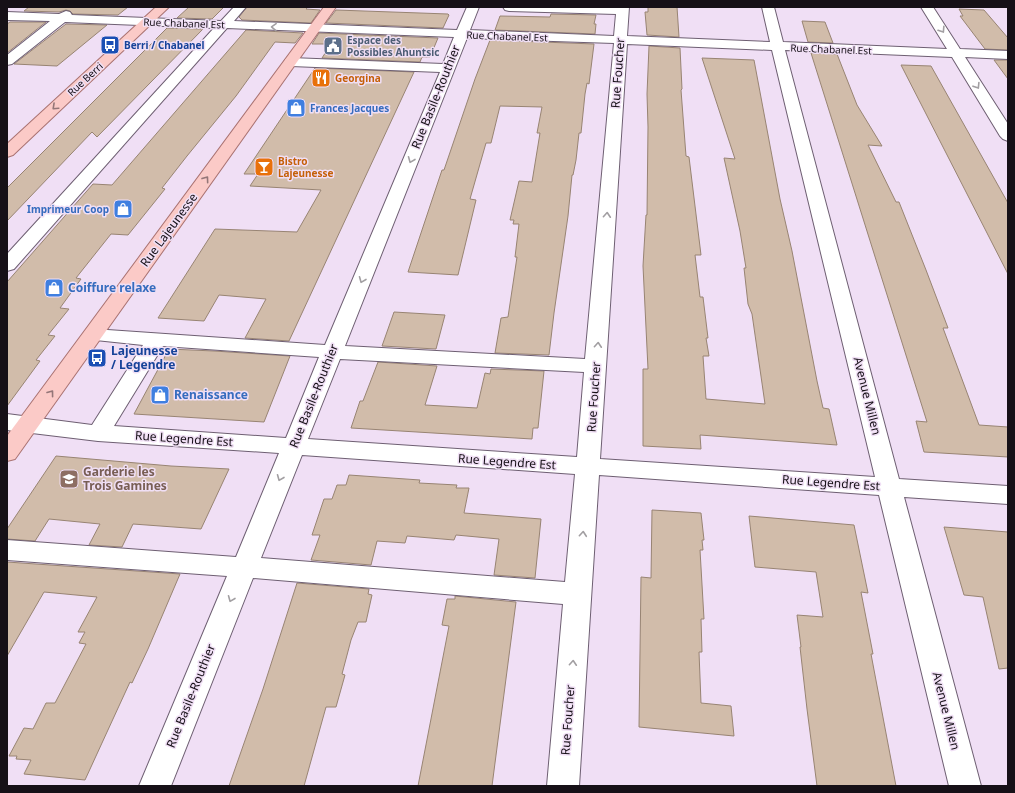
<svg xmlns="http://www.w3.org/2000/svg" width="1015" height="793" font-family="'Noto Sans',sans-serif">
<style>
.building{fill:#d1bcaa;stroke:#988473}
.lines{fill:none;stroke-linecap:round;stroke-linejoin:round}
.minor-casing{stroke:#6e5f72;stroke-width:2}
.major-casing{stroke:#a97271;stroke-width:2}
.minor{fill:#fff;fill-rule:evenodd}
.major{fill:#fbcac7;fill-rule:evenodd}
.oneway{stroke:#a29fa2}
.oneway2{stroke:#947678}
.labels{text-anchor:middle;stroke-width:3;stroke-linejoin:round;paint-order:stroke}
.far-street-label{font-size:10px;fill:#161017;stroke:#f0dff5}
.far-service-label{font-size:10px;font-weight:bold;fill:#4e5e75;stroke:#f0dff5;text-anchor:start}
.far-transit-label{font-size:10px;font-weight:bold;fill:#164399;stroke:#f0dff5;text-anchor:start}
.far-food-label{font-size:10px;font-weight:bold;fill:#c56008;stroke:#f0dff5;text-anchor:start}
.far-shop-label{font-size:10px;font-weight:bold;fill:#366cbe;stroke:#f0dff5;text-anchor:start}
.street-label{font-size:12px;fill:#161017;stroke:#f0dff5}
.shop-label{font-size:12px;font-weight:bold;fill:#366cbe;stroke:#f0dff5;text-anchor:start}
.transit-label{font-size:12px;font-weight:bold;fill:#164399;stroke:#f0dff5;text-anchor:start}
.education-label{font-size:12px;font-weight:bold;fill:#785e54;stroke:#f0dff5;text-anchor:start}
</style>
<rect width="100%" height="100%" fill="#f0dff5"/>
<g class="building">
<polygon points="29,7 128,7 118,15 73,14 70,11 66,10 59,12 24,11"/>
<polygon points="189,7 224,7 212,19 177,18"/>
<polygon points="247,7 308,7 306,9 320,10 311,23 242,20 239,17"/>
<polygon points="648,7 677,7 679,37 647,35 645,12 648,12"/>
<polygon points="959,9 984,10 1008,38 1008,50 985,49 960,16 963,16"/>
<polygon points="336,10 448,14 449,15 443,28 326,23"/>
<polygon points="551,14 596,15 594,24 596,24 595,34 495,30 500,16 550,17"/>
<polygon points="802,21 825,22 833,43 808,42"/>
<polygon points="10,22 46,22 7,53 7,24"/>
<polygon points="66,24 107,25 57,66 14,64"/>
<polygon points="167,28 203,29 97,137 92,132 7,221 7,188"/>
<polygon points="246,30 303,33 295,43 275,42 236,96 187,156 162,188 165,189 128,235 111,234 76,278 81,279 60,308 69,309 48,335 55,336 36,360 40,361 7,406 7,282 93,184 112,185"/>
<polygon points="319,33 438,38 430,57 422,57 420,62 322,58 331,44 312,44"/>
<polygon points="490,40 594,44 589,84 587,83 585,94 581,133 579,133 576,160 573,175 572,175 568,216 554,313 549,355 495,353 501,318 508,317 517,257 515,257 519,224 513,224 514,220 510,220 519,181 532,182 540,133 537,133 542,107 500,106 491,143 486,143 470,199 476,200 458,275 408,272 442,170 444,170 475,79"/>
<polygon points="649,46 680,48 682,89 681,90 686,156 689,157 701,255 695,255 700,297 703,297 708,338 706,338 709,356 703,356 706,399 765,404 752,314 748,304 744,268 746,268 740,231 724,158 735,159 702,58 754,60 780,199 792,251 817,381 823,408 829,409 837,445 700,435 701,449 643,446 643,369 648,369 643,266 646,215 647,215 648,127 647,94"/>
<polygon points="811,53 837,54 857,105 882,146 868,145 896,202 899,202 926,270 948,328 943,328 979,425 1008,427 1008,457 924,452 916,421 927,422"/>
<polygon points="994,60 1008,60 1008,79"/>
<polygon points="901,65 931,66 1008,203 1008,274"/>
<polygon points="315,68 414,72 289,341 245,338 266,299 219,295 204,321 158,318 215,229 297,232 321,190 250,186 258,174 244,174"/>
<polygon points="394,312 445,315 436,349 382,346"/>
<polygon points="169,349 214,351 290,356 264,422 134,414"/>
<polygon points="378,362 437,366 425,405 477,408 485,373 490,374 491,369 544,371 538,428 533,428 532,439 351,428 360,401 363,401"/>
<polygon points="56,456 171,466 229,469 201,529 133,524 122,547 89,545 100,524 49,519 35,541 7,539 7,529"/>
<polygon points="349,475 420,480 419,483 457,485 456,488 469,488 464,513 541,519 535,578 494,575 499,539 456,535 454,540 407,536 405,543 377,541 371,565 311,560 320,535 312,535 324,499 332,499 337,485 346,485"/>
<polygon points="652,510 701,513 704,540 702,540 703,550 700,550 704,619 701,619 702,652 699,652 701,703 731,706 734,736 639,727 641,577 651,578"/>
<polygon points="749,516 854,525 868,593 861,592 873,654 871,654 896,786 817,786 807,709 800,647 801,647 797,615 823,617 816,572 755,567"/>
<polygon points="944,527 1008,532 1008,668 999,669 983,597 964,595"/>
<polygon points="7,562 180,574 148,649 132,683 130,682 85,780 24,774 31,760 16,759 17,756 9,756 24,728 33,729 46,703 55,703 86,644 79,643 85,632 78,632 97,597 44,592 7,656"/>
<polygon points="297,583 369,589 368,594 372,595 366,622 358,622 351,640 342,674 345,675 336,707 326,707 304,786 229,786 263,689"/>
<polygon points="455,596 516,602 492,786 418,786 449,626 442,625 447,599 455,599"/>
</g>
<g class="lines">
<defs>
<path id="minor" d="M234,7H246L234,21L457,30L467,7H479L470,30L614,36L616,14L509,11L505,10L503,7H629L627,36L770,42L762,7H774L783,42L947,49L921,7H933L960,49L1008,51V59L965,57L1008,124V141L1003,139L1000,136L952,57L785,50L899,479L1008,486V504L904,497L981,786H949L879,495L599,475L579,786H547L563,604L253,578L171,786H139L227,576L7,560V540L236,557L279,453L98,441L7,430V414L92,425L143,345L86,339L83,335L86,331L93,329L325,345L440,72L291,66L286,65L284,62L286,59L291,58L443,64L454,37L227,28L14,269L7,271V254L214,28L65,22L12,64L7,65V55L50,21L7,20V12L59,14L66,11L70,12L72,15L221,21ZM467,38L614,43L585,359L345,346ZM627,44L772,50L875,477L600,459ZM163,346L319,357L286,438L114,426ZM340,359L584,372L577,457L308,439ZM302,455L575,474L565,582L261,558Z"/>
<g id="major">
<polygon points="156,7 169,7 13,155 7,157 7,144"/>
<polygon points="324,7 336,7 15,459 7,461 7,436"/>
</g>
</defs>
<use href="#minor" class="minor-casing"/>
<use href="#major" class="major-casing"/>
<use href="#minor" class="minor"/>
<use href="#major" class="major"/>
</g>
<defs><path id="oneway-chevron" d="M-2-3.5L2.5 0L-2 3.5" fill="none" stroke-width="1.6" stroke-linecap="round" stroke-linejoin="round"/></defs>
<g class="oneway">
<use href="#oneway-chevron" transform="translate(274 27) rotate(-178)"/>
<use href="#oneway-chevron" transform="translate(942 30) rotate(57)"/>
<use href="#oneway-chevron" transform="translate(977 86) rotate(58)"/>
<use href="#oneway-chevron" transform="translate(411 160) rotate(112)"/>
<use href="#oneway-chevron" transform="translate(607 215) rotate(-86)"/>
<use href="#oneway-chevron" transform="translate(362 280) rotate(112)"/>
<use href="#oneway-chevron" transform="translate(598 345) rotate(-86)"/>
<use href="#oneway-chevron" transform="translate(280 478) rotate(112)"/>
<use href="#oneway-chevron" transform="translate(583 534) rotate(-85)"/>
<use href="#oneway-chevron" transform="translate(231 599) rotate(112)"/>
<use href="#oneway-chevron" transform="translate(573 663) rotate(-86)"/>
</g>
<g class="oneway2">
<use href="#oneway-chevron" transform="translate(55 107) rotate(137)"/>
<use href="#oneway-chevron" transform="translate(206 179) rotate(-54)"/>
<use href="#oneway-chevron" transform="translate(51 393) rotate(-53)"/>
</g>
<defs>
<symbol id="bus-square" viewBox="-11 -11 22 22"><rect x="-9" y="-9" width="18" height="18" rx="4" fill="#1a4fb4" stroke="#f0dff5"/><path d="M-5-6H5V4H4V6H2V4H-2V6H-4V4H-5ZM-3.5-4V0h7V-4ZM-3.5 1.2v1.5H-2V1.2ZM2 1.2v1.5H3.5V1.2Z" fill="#fff"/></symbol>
<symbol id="civic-square" viewBox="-11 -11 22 22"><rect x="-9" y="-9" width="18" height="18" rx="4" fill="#5c6f8a" stroke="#f0dff5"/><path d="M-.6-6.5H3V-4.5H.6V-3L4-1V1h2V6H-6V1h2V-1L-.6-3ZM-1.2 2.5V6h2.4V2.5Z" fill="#fff"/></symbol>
<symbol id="restaurant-square" viewBox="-11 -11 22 22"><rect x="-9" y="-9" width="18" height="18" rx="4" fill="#e8710a" stroke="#f0dff5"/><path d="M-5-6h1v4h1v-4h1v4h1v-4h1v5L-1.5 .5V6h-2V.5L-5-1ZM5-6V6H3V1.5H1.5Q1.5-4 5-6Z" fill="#fff"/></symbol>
<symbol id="shop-square" viewBox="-11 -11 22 22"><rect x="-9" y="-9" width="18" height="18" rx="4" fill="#3f7fe0" stroke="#f0dff5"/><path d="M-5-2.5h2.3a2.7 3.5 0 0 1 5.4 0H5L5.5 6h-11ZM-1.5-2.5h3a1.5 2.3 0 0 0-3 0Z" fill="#fff"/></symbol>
<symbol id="bar-square" viewBox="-11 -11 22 22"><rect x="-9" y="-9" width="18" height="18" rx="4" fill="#e8710a" stroke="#f0dff5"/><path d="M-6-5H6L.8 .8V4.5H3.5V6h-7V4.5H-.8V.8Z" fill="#fff"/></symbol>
<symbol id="school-square" viewBox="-11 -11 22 22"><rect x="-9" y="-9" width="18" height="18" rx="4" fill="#8d6e63" stroke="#f0dff5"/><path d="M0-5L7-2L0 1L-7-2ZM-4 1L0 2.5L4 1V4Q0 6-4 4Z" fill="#fff"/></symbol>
</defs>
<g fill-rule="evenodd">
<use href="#bus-square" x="99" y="34" width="22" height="22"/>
<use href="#civic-square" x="322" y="35" width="22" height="22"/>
<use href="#restaurant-square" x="310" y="67" width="22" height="22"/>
<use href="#shop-square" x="285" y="97" width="22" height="22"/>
<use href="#bar-square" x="253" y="156" width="22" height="22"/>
<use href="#shop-square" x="112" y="198" width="22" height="22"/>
<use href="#shop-square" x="43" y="277" width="22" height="22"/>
<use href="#bus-square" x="86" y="347" width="22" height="22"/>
<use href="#shop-square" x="149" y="384" width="22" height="22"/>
<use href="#school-square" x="58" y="468" width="22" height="22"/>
</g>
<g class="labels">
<g class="far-street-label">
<text transform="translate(184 23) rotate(2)" y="4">Rue Chabanel Est</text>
<text transform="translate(507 36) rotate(2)" y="4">Rue Chabanel Est</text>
<text transform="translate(831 49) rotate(2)" y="4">Rue Chabanel Est</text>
<text transform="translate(85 79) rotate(-43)" y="4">Rue Berri</text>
</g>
<g class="far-service-label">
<text x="347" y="44">Espace des<tspan x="347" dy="12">Possibles Ahuntsic</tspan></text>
</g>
<g class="far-transit-label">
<text x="124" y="49">Berri / Chabanel</text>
</g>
<g class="far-food-label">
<text x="335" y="82">Georgina</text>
<text x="278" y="165">Bistro<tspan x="278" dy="12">Lajeunesse</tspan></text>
</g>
<g class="far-shop-label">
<text x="310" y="112">Frances Jacques</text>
<text x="109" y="213" text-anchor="end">Imprimeur Coop</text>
</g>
<g class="street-label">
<text transform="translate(618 73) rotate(-86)" y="4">Rue Foucher</text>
<text transform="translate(436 97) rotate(-68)" y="4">Rue Basile-Routhier</text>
<text transform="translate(169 230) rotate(-54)" y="4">Rue Lajeunesse</text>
<text transform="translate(314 396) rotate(-68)" y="4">Rue Basile-Routhier</text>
<text transform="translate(867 396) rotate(76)" y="4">Avenue Millen</text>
<text transform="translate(594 397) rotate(-86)" y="4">Rue Foucher</text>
<text transform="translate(184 439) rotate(4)" y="4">Rue Legendre Est</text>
<text transform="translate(507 462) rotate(4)" y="4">Rue Legendre Est</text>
<text transform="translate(831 483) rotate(4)" y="4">Rue Legendre Est</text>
<text transform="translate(191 696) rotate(-68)" y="4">Rue Basile-Routhier</text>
<text transform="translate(946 711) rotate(76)" y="4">Avenue Millen</text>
<text transform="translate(568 720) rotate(-86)" y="4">Rue Foucher</text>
</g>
<g class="shop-label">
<text x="68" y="292">Coiffure relaxe</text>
<text x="174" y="399">Renaissance</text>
</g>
<g class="transit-label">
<text x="111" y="355">Lajeunesse<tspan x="111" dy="14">/ Legendre</tspan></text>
</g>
<g class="education-label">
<text x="83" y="476">Garderie les<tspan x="83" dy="14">Trois Gamines</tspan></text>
</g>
</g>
<rect width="1015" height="793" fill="none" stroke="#161017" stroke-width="16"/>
</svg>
